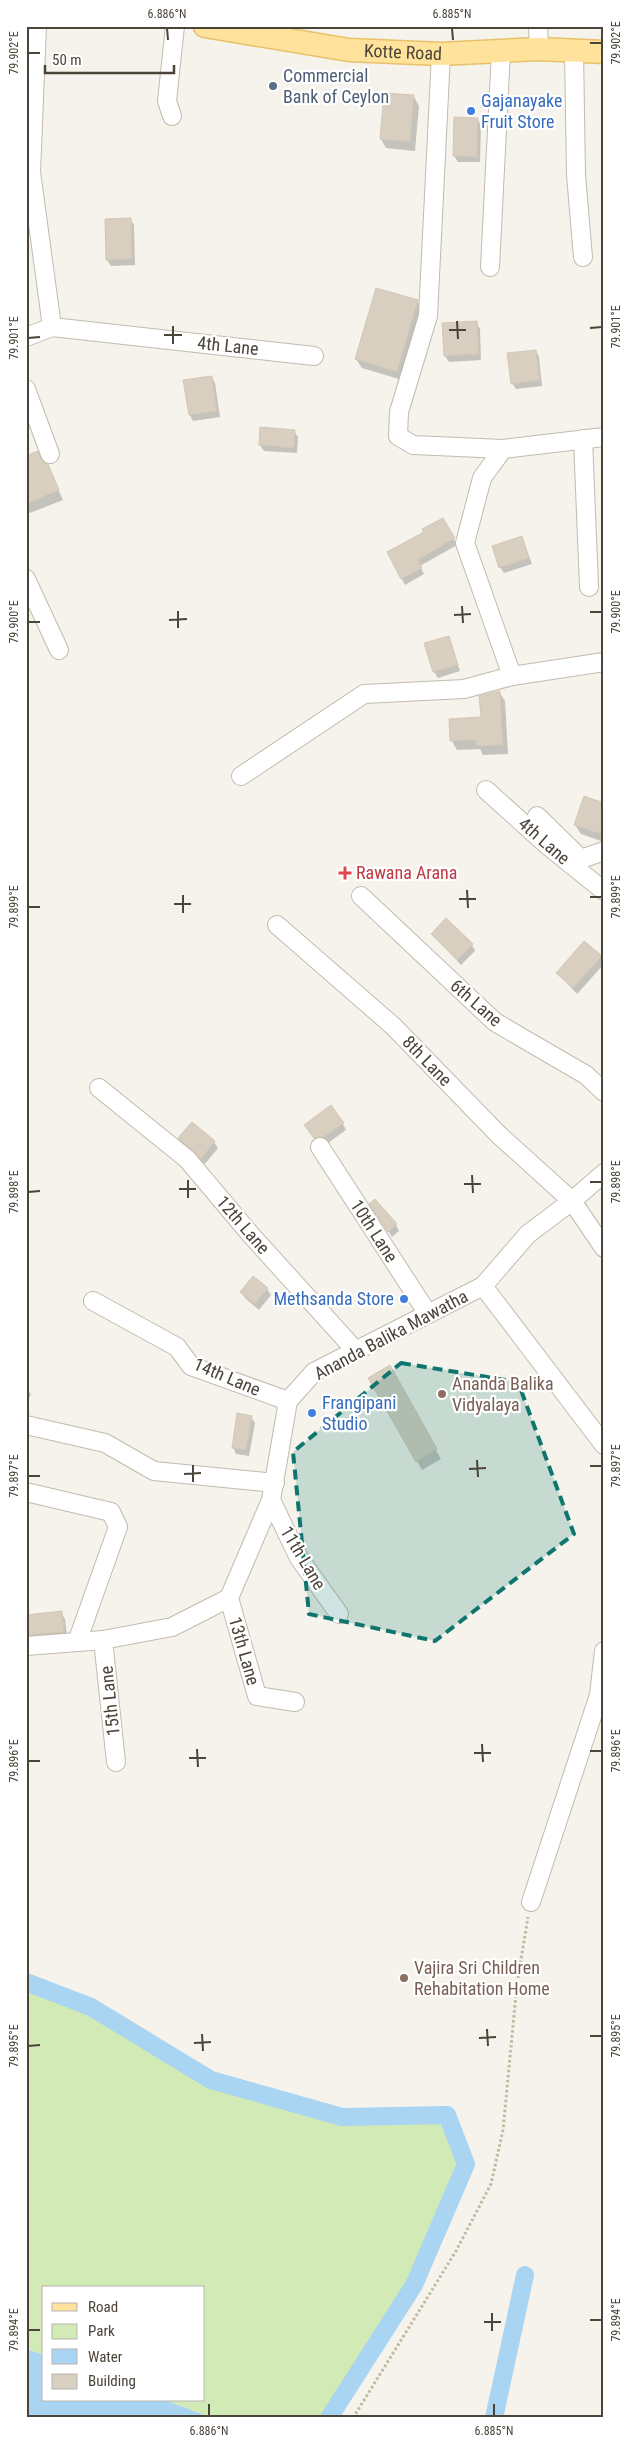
<svg xmlns="http://www.w3.org/2000/svg" width="630" height="2444" font-family="'Roboto Condensed',sans-serif">
<style>
.green{fill:#d2eab5}
.water{fill:#a9d4f2}
.shadow{fill:#0003}
.lines{fill:none;stroke-linecap:round;stroke-linejoin:round}
.canal{stroke:#a9d4f2;stroke-width:18}
.building{fill:#d8cfc1;stroke:#d3c7b4}
.minor-casing{stroke:#c2bbae;stroke-width:20}
.major-casing{stroke:#e6c16a;stroke-width:25}
.path{stroke:#c4b79f;stroke-width:3;stroke-dasharray:2.5 2.5;stroke-linecap:butt}
.minor{stroke:#fff;stroke-width:18}
.major{stroke:#ffe39c;stroke-width:22}
.marked{fill:#0f766e;fill-opacity:0.2;stroke:#0f766e;stroke-width:4;stroke-dasharray:10 6;stroke-linejoin:round}
.ticks{fill:none;stroke:#4b4439;stroke-width:2}
.service-dot{fill:#5c6f8a;stroke:#fff;stroke-width:2}
.shop-dot{fill:#3f7fe0;stroke:#fff;stroke-width:2}
.health-dot{fill:#e0444e;stroke:#fff;stroke-width:2}
.education-dot{fill:#8d6e63;stroke:#fff;stroke-width:2}
.labels{text-anchor:middle;stroke-width:4.5;stroke-linejoin:round;paint-order:stroke}
.street-label{font-size:18px;fill:#4b4439;stroke:#fff}
.service-label{font-size:18px;fill:#4e5e75;stroke:#fff;text-anchor:start}
.shop-label{font-size:18px;fill:#366cbe;stroke:#fff;text-anchor:start}
.health-label{font-size:18px;fill:#be3a42;stroke:#fff;text-anchor:start}
.education-label{font-size:18px;fill:#785e54;stroke:#fff;text-anchor:start}
.neatline{fill:none;stroke:#4b4439;stroke-width:2}
.ticks-label{font-size:12px;text-anchor:middle;fill:#4b4439}
</style>
<rect width="100%" height="100%" fill="#f6f3ec"/>
<polygon class="green" points="26,1982 91,2007 211,2080 342,2117 447,2115 466,2164 414,2285 329,2418 212,2418 165,2400 204,2400 204,2288 44,2288 44,2355 26,2349"/>
<polygon class="water" points="26,2349 44,2355 44,2400 165,2400 212,2418 26,2418"/>
<g class="shadow">
<polygon points="414,97 419,106 415,151 386,148 381,139"/>
<polygon points="477,119 481,125 480,162 458,162 454,156"/>
<polygon points="130,219 134,225 135,265 111,266 107,260"/>
<polygon points="417,301 423,310 402,380 362,368 356,359"/>
<polygon points="476,322 480,329 481,360 449,362 445,356"/>
<polygon points="536,351 539,357 542,386 516,389 512,383"/>
<polygon points="211,377 215,383 220,417 193,421 190,415"/>
<polygon points="294,431 298,437 297,453 264,451 260,445"/>
<polygon points="26,457 47,465 63,500 30,513 26,507"/>
<polygon points="442,519 457,545 420,566 424,574 405,585 388,552 425,532"/>
<polygon points="522,537 532,564 504,573 500,567"/>
<polygon points="448,637 460,671 438,678 434,672"/>
<polygon points="499,692 505,701 508,754 483,755 480,749 457,750 452,741 482,719"/>
<polygon points="604,804 604,842 581,834 575,825"/>
<polygon points="432,934 472,945 475,951 461,965"/>
<polygon points="601,957 604,964 577,994 558,973"/>
<polygon points="192,1123 214,1142 218,1148 205,1164 183,1144 179,1138"/>
<polygon points="343,1124 346,1130 328,1143 319,1144 309,1131"/>
<polygon points="374,1210 396,1225 399,1231 392,1237"/>
<polygon points="253,1278 267,1289 271,1295 259,1310 245,1298 241,1292"/>
<polygon points="389,1367 441,1459 422,1470 370,1379"/>
<polygon points="26,1388 31,1394 26,1405"/>
<polygon points="251,1417 255,1423 249,1456 236,1454 233,1447"/>
<polygon points="61,1613 65,1619 67,1638 33,1641 29,1635"/>
</g>
<g class="lines">
<g class="canal">
<polyline points="26,1982 91,2007 211,2080 342,2117 447,2115 466,2164 414,2285 329,2418"/>
<polyline points="494,2418 525,2275"/>
</g>
</g>
<g class="building">
<polygon points="384,93 414,95 410,142 380,139"/>
<polygon points="454,117 478,118 477,157 453,156"/>
<polygon points="131,218 132,259 106,260 105,219"/>
<polygon points="376,288 418,300 397,372 355,359"/>
<polygon points="477,321 479,354 444,356 442,323"/>
<polygon points="536,350 540,380 511,384 507,353"/>
<polygon points="212,376 217,411 189,415 183,380"/>
<polygon points="260,427 295,430 294,448 259,445"/>
<polygon points="38,451 43,462 48,464 59,490 26,504 26,456"/>
<polygon points="443,518 455,538 418,560 422,568 401,579 387,552 424,532 422,529"/>
<polygon points="522,536 529,558 499,568 492,546"/>
<polygon points="449,636 458,665 433,672 424,643"/>
<polygon points="500,691 503,745 477,746 476,740 450,741 449,719 481,717 479,696"/>
<polygon points="584,796 604,803 604,835 574,825"/>
<polygon points="446,918 473,944 457,960 431,934"/>
<polygon points="584,941 602,956 573,988 556,973"/>
<polygon points="331,1105 344,1123 324,1137 314,1138 304,1125"/>
<polygon points="192,1122 215,1141 201,1159 178,1138"/>
<polygon points="375,1199 397,1224 388,1232 369,1204"/>
<polygon points="253,1276 268,1288 255,1304 240,1292"/>
<polygon points="390,1365 437,1449 416,1462 368,1378"/>
<polygon points="237,1413 252,1416 246,1450 232,1448"/>
<polygon points="62,1611 64,1632 28,1635 26,1615"/>
</g>
<g class="lines">
<defs>
<g id="minor">
<polyline points="37,26 31,172 52,327"/>
<polyline points="538,26 539,49"/>
<polyline points="574,51 576,175 583,257"/>
<polyline points="441,54 428,316 399,412 398,436 413,445 503,449 604,437"/>
<polyline points="172,116 167,101 175,26"/>
<polyline points="490,267 501,51"/>
<polyline points="26,337 52,327 314,356"/>
<polyline points="26,389 50,454"/>
<polyline points="583,439 589,587"/>
<polyline points="503,449 482,478 465,543 512,676"/>
<polyline points="26,579 59,650"/>
<polyline points="241,776 364,694 464,689 512,676 604,662"/>
<polyline points="486,790 547,845 604,891"/>
<polyline points="537,816 581,859 604,851"/>
<polyline points="361,896 495,1022 586,1075 604,1092"/>
<polyline points="277,925 393,1026 499,1135 572,1201 604,1248"/>
<polyline points="99,1088 187,1159 251,1235 356,1351"/>
<polyline points="320,1147 428,1314"/>
<polyline points="483,1286 604,1445"/>
<polyline points="93,1301 177,1347 191,1366 288,1401"/>
<polyline points="26,1425 105,1443 154,1471 275,1483"/>
<polyline points="26,1492 111,1512 118,1527 77,1642"/>
<polyline points="271,1500 299,1558 339,1614"/>
<polyline points="229,1598 257,1696 295,1702"/>
<polyline points="103,1640 116,1762"/>
<polyline points="26,1646 103,1640 172,1627 229,1598 271,1500 288,1401 314,1372 483,1286 528,1234 572,1201 604,1173"/>
<polyline points="531,1902 599,1695 604,1651"/>
</g>
<g id="major">
<path id="s1" d="M205,26L349,50L441,54L539,49L604,52"/>
</g>
</defs>
<use href="#minor" class="minor-casing"/>
<use href="#major" class="major-casing"/>
<polyline class="path" points="353,2418 456,2251 491,2184 503,2130 517,1984 528,1917"/>
<use href="#minor" class="minor"/>
<use href="#major" class="major"/>
</g>
<path class="marked" d="M401,1363L518,1382L574,1534L435,1641L309,1614L293,1452Z"/>
<path class="ticks" d="M167,28L168,40M452,28L453,40M590,43H602M28,53H40M457,321L458,339M173,326V344M590,328L602,327M449,330H466M164,335H182M28,338L40,337M462,606L463,623M178,611V628M590,612H602M454,615L471,614M169,620L187,619M28,622H40M467,890L468,908M183,895V913M590,897H602M459,899H476M174,904H191M28,907H40M472,1175L473,1193M188,1180V1198M590,1182H602M464,1184H481M179,1189H196M28,1192L40,1191M477,1460L478,1477M193,1465V1482M590,1466H602M469,1469L486,1468M184,1474L201,1473M28,1476H40M482,1744L483,1762M197,1749L198,1767M590,1751H602M474,1753H491M189,1758H206M28,1761H40M487,2029L488,2046M202,2034L203,2051M590,2036H602M479,2038L496,2037M194,2043L211,2042M28,2046L40,2045M492,2313V2331M590,2320H602M484,2322H501M28,2330H40M209,2404V2416M494,2404V2416"/>
<circle class="service-dot" cx="273" cy="86" r="5"/>
<g class="shop-dot">
<circle cx="471" cy="111" r="5"/>
<circle cx="404" cy="1299" r="5"/>
<circle cx="312" cy="1413" r="5"/>
</g>
<path class="health-dot" d="M342.5 865.5h5v5h5v5h-5v5h-5v-5h-5v-5h5z"/>
<g class="education-dot">
<circle cx="442" cy="1394" r="5"/>
<circle cx="404" cy="1978" r="5"/>
</g>
<g class="labels">
<g class="street-label">
<text dy="6" stroke="none"><textPath href="#s1" startOffset="200">Kotte Road</textPath></text>
<text transform="translate(228 346) rotate(6)" y="6">4th Lane</text>
<text transform="translate(544 841) rotate(41)" y="6">4th Lane</text>
<text transform="translate(476 1003) rotate(41)" y="6">6th Lane</text>
<text transform="translate(427 1061) rotate(46)" y="6">8th Lane</text>
<text transform="translate(243 1225) rotate(49)" y="6">12th Lane</text>
<text transform="translate(374 1231) rotate(57)" y="6">10th Lane</text>
<text transform="translate(391 1335) rotate(-28)" y="6">Ananda Balika Mawatha</text>
<text transform="translate(227 1377) rotate(23)" y="6">14th Lane</text>
<text transform="translate(303 1558) rotate(59)" y="6">11th Lane</text>
<text transform="translate(244 1651) rotate(74)" y="6">13th Lane</text>
<text transform="translate(110 1701) rotate(-96)" y="6">15th Lane</text>
</g>
<g class="service-label">
<text x="283" y="82">Commercial<tspan x="283" dy="21">Bank of Ceylon</tspan></text>
</g>
<g class="shop-label">
<text x="481" y="107">Gajanayake<tspan x="481" dy="21">Fruit Store</tspan></text>
<text x="394" y="1305" text-anchor="end">Methsanda Store</text>
<text x="322" y="1409">Frangipani<tspan x="322" dy="21">Studio</tspan></text>
</g>
<g class="health-label">
<text x="356" y="879">Rawana Arana</text>
</g>
<g class="education-label">
<text x="452" y="1390">Ananda Balika<tspan x="452" dy="21">Vidyalaya</tspan></text>
<text x="414" y="1974">Vajira Sri Children<tspan x="414" dy="21">Rehabitation Home</tspan></text>
</g>
</g>
<rect width="630" height="2444" fill="none" stroke="#ffffff" stroke-width="55"/>
<rect x="42" y="2286" width="162" height="115" fill="#ffffff" stroke="#b7b4b0"/>
<rect x="52" y="2303" width="25" height="8" fill="#ffe39c" stroke="#b7b4b0"/>
<text x="88" y="2312" font-size="15" fill="#4b4439">Road</text>
<rect x="52" y="2324" width="25" height="15" fill="#d2eab5" stroke="#b7b4b0"/>
<text x="88" y="2336" font-size="15" fill="#4b4439">Park</text>
<rect x="52" y="2349" width="25" height="15" fill="#a9d4f2" stroke="#b7b4b0"/>
<text x="88" y="2362" font-size="15" fill="#4b4439">Water</text>
<rect x="52" y="2374" width="25" height="15" fill="#d8cfc1" stroke="#b7b4b0"/>
<text x="88" y="2386" font-size="15" fill="#4b4439">Building</text>
<path d="M45 65v8h129v-8" fill="none" stroke="#4b4439" stroke-width="2.5"/>
<text x="52" y="65" font-size="15" fill="#4b4439" stroke="#ffffff" stroke-width="4" paint-order="stroke">50 m</text>
<rect x="28" y="28" width="574" height="2388" class="neatline"/>
<g class="ticks-label">
<text x="167" y="18">6.886°N</text>
<text x="452" y="18">6.885°N</text>
<text transform="translate(616 43) rotate(-90)" y="4">79.902°E</text>
<text transform="translate(14 53) rotate(-90)" y="4">79.902°E</text>
<text transform="translate(616 327) rotate(-90)" y="4">79.901°E</text>
<text transform="translate(14 338) rotate(-90)" y="4">79.901°E</text>
<text transform="translate(616 612) rotate(-90)" y="4">79.900°E</text>
<text transform="translate(14 622) rotate(-90)" y="4">79.900°E</text>
<text transform="translate(616 897) rotate(-90)" y="4">79.899°E</text>
<text transform="translate(14 907) rotate(-90)" y="4">79.899°E</text>
<text transform="translate(616 1182) rotate(-90)" y="4">79.898°E</text>
<text transform="translate(14 1192) rotate(-90)" y="4">79.898°E</text>
<text transform="translate(616 1466) rotate(-90)" y="4">79.897°E</text>
<text transform="translate(14 1476) rotate(-90)" y="4">79.897°E</text>
<text transform="translate(616 1751) rotate(-90)" y="4">79.896°E</text>
<text transform="translate(14 1761) rotate(-90)" y="4">79.896°E</text>
<text transform="translate(616 2036) rotate(-90)" y="4">79.895°E</text>
<text transform="translate(14 2046) rotate(-90)" y="4">79.895°E</text>
<text transform="translate(616 2320) rotate(-90)" y="4">79.894°E</text>
<text transform="translate(14 2330) rotate(-90)" y="4">79.894°E</text>
<text x="209" y="2435">6.886°N</text>
<text x="494" y="2435">6.885°N</text>
</g>
</svg>
